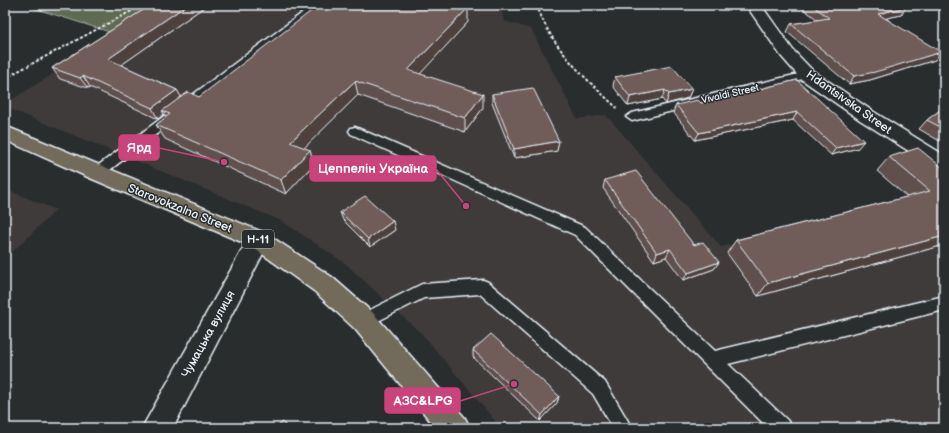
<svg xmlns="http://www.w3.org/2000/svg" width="949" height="433" font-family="'Balsamiq Sans',sans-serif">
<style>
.built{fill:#3f3b3b}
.green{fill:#5e6a52;stroke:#a3aea5}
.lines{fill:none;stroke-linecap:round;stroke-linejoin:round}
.service-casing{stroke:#e8f1f8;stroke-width:3}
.minor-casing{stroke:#e8f1f8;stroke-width:3}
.primary-casing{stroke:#e8f1f8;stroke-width:3}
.path{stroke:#e8f1f8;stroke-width:2;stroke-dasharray:3 2;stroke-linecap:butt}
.service{fill:#2a2d2e;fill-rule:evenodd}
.minor{fill:#2a2d2e;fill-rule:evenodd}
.primary{fill:#726b5a;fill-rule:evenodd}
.wall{fill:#5f4f4d;stroke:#e8f1f8}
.shaded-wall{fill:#4e403e;stroke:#e8f1f8}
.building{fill:#6f5c59;stroke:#e8f1f8}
.labels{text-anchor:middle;stroke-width:3;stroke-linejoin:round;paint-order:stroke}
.far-street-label{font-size:10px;fill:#e8f1f8;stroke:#2a2d2e}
.shield{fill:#2a2d2e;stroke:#afb6bb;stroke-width:1}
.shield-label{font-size:11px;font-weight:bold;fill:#e8f1f8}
.street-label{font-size:12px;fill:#e8f1f8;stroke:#2a2d2e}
.leader{fill:none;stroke:#ca437a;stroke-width:1.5}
.callout-dot{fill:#ca437a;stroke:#2a2d2e;stroke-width:1.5}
.callout{fill:#ca437a;stroke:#ca437a;stroke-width:1.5}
.callout-label{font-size:13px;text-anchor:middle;font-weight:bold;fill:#fff}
</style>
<rect width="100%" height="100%" fill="#2a2d2e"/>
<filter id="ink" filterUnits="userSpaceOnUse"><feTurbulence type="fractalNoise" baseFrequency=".025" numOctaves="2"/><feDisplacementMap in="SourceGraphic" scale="8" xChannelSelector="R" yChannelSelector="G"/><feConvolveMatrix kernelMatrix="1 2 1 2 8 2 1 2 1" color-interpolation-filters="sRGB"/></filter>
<g filter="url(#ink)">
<g class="built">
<polygon points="163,5 500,5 504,21 531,29 577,119 606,115 721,247 944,192 944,428 501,428 424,336 346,264 282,221 5,107 5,104"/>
<polygon points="5,189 56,210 5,259"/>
</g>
<polygon class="green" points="24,5 163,5 116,34"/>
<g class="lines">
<defs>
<g id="service">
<polygon points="313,5 324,5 102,176 92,176 90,173 92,170"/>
<polygon points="807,72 812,75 811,77 632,121 626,117 632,113"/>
<polygon points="355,127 585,227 715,351 944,296 944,310 728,364 788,421 790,428 768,428 575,235 351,134 349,131 351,128"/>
<polygon points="483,280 488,282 605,382 632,428 613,428 593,394 480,294 424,298 364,328 358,326 356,321 358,316 422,284"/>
</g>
<g id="minor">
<polygon points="746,5 761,5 793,50 813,71 874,112 944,155 944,171 937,169 860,120 801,79 781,56"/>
<polygon points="259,231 267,234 270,240 173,428 142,428 251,234"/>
</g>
<polygon id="primary" points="5,126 267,234 332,277 373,313 465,418 470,428 436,428 355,329 314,291 251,246 90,178 5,140"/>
</defs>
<use href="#service" class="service-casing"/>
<use href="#minor" class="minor-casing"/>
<use href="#primary" class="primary-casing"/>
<g class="path">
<path d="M537,5C550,47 586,79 617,108"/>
<polyline points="5,78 143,5"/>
</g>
<use href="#service" class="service"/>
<use href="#minor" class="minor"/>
<use href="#primary" class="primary"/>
</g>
<g class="wall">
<polygon points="151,5 207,5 121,65 177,90 181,97 199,97 468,22 419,74 483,108 465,132 358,95 304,147 314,164 286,194 165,139 156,125 166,117 164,114 158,119 90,87 88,88 60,79 52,68"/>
<polygon points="798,5 903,5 901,15 886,18 935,60 870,80 849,84 787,32 791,24 818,20"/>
<polygon points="615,77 692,89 688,98 666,104 662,99 628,106 613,86"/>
<polygon points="797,80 858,148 831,155 793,120 695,140 673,112 676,105 701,103"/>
<polygon points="492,94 557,151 514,158 492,103"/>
<polygon points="944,107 944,142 943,143 919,129 927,120"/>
<polygon points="889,157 944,169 944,245 758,296 727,253 736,240 907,197 877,171"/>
<polygon points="605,180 694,245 719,262 714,269 683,280 666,257 654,261 603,188"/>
<polygon points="340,212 395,230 370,247 343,220"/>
<polygon points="473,350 559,396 557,403 540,421 473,357"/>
</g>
<g class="shaded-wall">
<polygon points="187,5 207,5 114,70 108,59"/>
<polygon points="906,7 901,15 874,21 878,14"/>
<polygon points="468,8 468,22 410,85 408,70"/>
<polygon points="941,52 935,60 870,80 849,84 854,76"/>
<polygon points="83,76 90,87 88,88 80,78"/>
<polygon points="355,81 358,95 296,156 290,142"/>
<polygon points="692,89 688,98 666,104 669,94"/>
<polygon points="177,90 183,100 162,111 164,114 158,119 152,108"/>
<polygon points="665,90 662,99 628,106 630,97"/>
<polygon points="483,94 483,108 465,132 465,118"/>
<polygon points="797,112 793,120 695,140 699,133"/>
<polygon points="559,141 557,151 514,158 514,149"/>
<polygon points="864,141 858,148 831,155 836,148"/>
<polygon points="310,150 314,164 286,194 281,180"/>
<polygon points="393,221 395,230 370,247 368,239"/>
<polygon points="944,236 944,245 758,296 768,283"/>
<polygon points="670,249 666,257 654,261 657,253"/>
<polygon points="719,262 714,269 683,280 688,273"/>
<polygon points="559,396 557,403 540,421 542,415"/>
</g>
<g class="building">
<polygon points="151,5 187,5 108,59 177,90 152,108 83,76 80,78 52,68"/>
<polygon points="319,5 456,5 468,8 408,70 483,94 465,118 355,81 290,142 310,150 281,180 156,125 170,114 162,111 188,92 199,97"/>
<polygon points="812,5 903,5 906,7 878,14 941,52 875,72 854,76 791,24 829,18"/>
<polygon points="672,66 692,89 669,94 665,90 630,97 615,77"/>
<polygon points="797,80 864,141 836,148 797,112 699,133 676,105 698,100 701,103"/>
<polygon points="533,88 559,141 514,149 492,94"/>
<polygon points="944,107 944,129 927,120"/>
<polygon points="918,148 944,169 944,236 768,283 736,240 930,191 889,157"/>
<polygon points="636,171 694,245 703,242 719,262 688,273 670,249 657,253 605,180"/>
<polygon points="365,196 393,221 368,239 340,212"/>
<polygon points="491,334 559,396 542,415 473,350"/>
<polygon points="283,422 287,428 275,428"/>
</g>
</g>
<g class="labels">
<g class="far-street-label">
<text transform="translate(730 93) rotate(-13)" y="4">Vivaldi Street</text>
</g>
<rect class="shield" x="242" y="230" width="32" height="18" rx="3"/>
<g class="shield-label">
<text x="258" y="243">Н-11</text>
</g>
<g class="street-label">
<text transform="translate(849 102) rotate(35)" y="4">Hdantsivska Street</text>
<text transform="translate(180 208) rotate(22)" y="4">Starovokzalna Street</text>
<text transform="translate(208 334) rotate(-61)" y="4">Чумацька вулиця</text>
</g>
</g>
<path class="leader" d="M224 162L159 148M466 206L436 169M514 384L460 401"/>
<g class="callout-dot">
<circle cx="224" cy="162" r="4"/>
<circle cx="466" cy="206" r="4"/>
<circle cx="514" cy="384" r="4"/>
</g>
<g class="callout">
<rect x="119" y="135" width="40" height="25" rx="4"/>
<rect x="310" y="156" width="126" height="25" rx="4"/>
<rect x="385" y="388" width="75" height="25" rx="4"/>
</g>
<g class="callout-label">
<text x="139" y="152">Ярд</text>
<text x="373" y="173">Цеппелін Україна</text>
<text x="423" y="405">АЗС&amp;LPG</text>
</g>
<rect width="949" height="433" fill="none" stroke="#2a2d2e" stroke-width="20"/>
<rect x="10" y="10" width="929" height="413" fill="none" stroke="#e8f1f8" stroke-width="1.5" filter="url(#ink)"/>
</svg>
